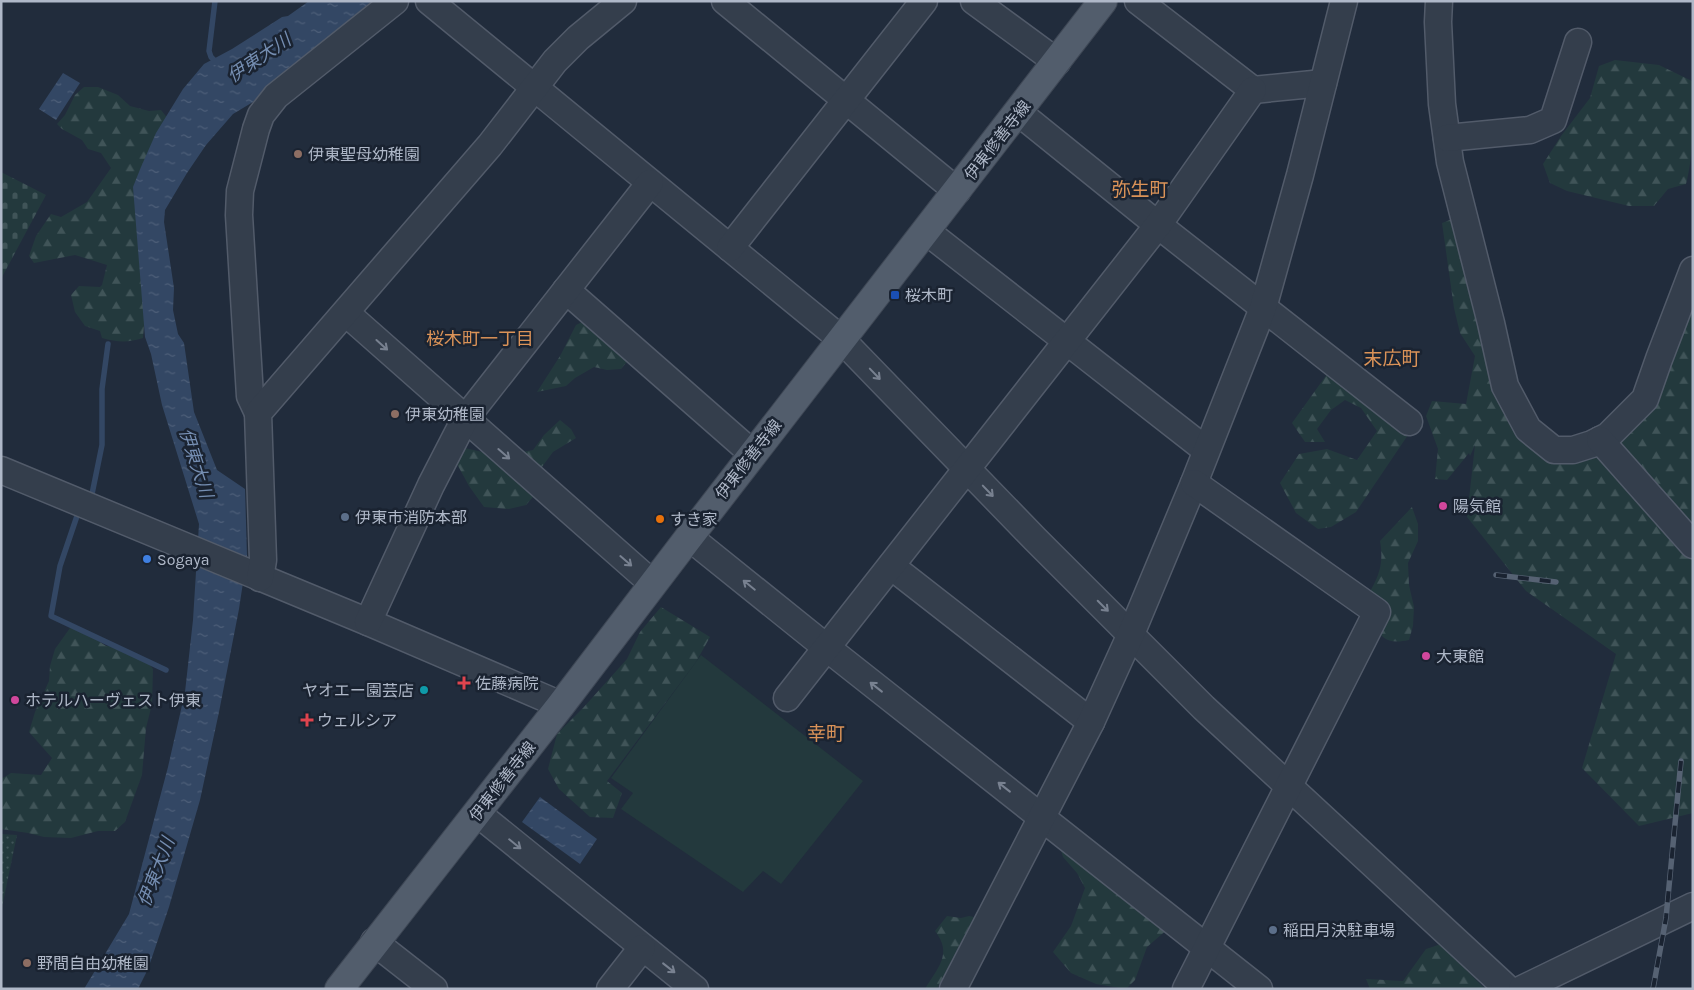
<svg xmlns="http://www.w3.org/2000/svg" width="1694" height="990" font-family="Karla,'Noto Sans JP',sans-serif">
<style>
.grass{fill:url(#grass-dots)}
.forest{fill:url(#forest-firs)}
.cemetery{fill:url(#cemetery-stones)}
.green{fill:#23393d}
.water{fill:url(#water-ripples)}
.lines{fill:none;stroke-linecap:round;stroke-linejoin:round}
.stream{stroke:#334764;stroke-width:5.5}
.minor-casing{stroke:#525b6a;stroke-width:29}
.major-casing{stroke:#3e4755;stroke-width:30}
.minor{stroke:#343e4c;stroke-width:26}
.major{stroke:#525d6c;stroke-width:28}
.rail-casing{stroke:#566273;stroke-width:5.5}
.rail{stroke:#1a2331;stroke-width:4;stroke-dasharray:11;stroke-linecap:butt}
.oneway{stroke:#788190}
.education-dot{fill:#8d6e63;stroke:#1a2331;stroke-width:2}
.transit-dot{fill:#1a4fb4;stroke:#1a2331;stroke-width:2}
.hotel-dot{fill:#d1479c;stroke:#1a2331;stroke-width:2}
.service-dot{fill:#5c6f8a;stroke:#1a2331;stroke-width:2}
.food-dot{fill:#e8710a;stroke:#1a2331;stroke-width:2}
.shop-dot{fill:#3f7fe0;stroke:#1a2331;stroke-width:2}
.health-dot{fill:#e0444e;stroke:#1a2331;stroke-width:2}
.culture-dot{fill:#0f9aa8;stroke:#1a2331;stroke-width:2}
.labels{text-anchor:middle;stroke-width:5;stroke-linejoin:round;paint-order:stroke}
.street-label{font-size:16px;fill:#afb8c8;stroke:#1a2331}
.poi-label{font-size:16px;fill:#afb8c8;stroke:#1a2331;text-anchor:start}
.water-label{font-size:18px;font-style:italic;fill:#758eb2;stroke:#1a2331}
.neighbourhood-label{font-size:18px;fill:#db9358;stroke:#1a2331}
.quarter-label{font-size:19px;fill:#db9358;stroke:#1a2331}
</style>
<defs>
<pattern id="grass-dots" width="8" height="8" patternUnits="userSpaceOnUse" patternTransform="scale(1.25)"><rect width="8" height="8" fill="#23393d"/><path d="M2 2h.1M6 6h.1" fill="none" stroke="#405458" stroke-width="1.8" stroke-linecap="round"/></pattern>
<pattern id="forest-firs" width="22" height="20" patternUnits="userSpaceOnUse" patternTransform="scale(1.25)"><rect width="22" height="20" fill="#23393d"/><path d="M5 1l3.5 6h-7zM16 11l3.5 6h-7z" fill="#405458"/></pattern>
<pattern id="cemetery-stones" width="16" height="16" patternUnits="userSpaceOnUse" patternTransform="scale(1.25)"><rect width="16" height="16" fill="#23393d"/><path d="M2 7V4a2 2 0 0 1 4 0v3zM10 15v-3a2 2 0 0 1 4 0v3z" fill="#405458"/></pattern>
<pattern id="water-ripples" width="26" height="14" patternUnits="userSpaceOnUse" patternTransform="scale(1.25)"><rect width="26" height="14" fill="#334764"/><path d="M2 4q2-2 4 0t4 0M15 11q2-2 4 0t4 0" fill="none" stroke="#4e5f79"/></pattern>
</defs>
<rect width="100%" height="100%" fill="#212c3c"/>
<polygon class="grass" points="1,834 17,835 1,912"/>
<g class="forest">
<path d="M1615,60L1659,65L1692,81L1693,83C1693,115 1694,155 1686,184L1668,189L1654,206H1629L1567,191L1550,183L1543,164L1561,136L1590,98L1599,66Z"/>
<path d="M84,87H98L118,95L130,106L149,111L161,110L169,120L146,298L143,338C128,343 117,342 102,338L100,331L85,326L75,312L71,295L79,286L100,287L102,285L107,265L75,255L34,263L29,256L36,236L51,214L61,217L87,202L111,168L101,153L88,149L82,140L62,129L57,124L65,115L75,95Z"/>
<polygon points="1455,218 1504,405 1573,450 1625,419 1693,300 1693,813 1639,826 1582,768 1616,654 1526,591 1467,517 1475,445 1470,456 1469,453 1447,480 1435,479 1438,449 1426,416 1432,401 1466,404 1475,356 1460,333 1454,308 1442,223"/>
<polygon points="586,320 630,358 621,369 607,370 594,367 575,378 566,386 537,392 560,356 576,325"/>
<polygon points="1330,370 1410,432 1356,512 1331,527 1318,529 1296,513 1280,483 1299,454 1327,449 1357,460 1377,431 1361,408 1345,400 1331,410 1317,429 1325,442 1305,442 1292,423"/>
<polygon points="560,420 571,429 576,438 553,452 539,471 539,490 526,505 509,509 484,507 469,486 457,464 460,447 501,456 533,450 544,435"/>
<path d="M1412,507L1418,524V541L1408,563L1409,585L1414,607L1413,626L1409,640C1373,648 1376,622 1368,595C1379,576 1384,564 1380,541Z"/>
<polygon points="661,607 710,637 696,662 607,781 622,793 613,818 590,817 559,789 548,769 557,734 583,708 627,659 640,632"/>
<polygon points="70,628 83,631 106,646 120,646 146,660 153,669 152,704 146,728 142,775 125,822 115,831 98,831 71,838 44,837 28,833 1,829 1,779 11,773 41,775 52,758 29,732 35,712 49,681 50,666 55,649"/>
<polygon points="1058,840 1169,928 1147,947 1135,980 1126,989 1096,984 1071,973 1053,952 1071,926 1085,888 1077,873 1063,857"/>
<path d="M947,916L961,918L969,916L974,917L937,989H925C938,967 953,954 935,931Z"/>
<polygon points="1441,944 1485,989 1370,989 1366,979 1403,981 1426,949"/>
</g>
<polygon class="cemetery" points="1,172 46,195 1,279"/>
<polygon class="green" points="701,655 863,781 781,884 763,871 743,892 621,809 633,793 611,778"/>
<g class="water">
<polygon points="309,1 372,1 263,91 253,102 233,114 206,145 187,173 165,210 164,222 174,288 173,310 178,334 184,343 194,412 217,470 245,489 247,556 239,609 219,712 200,800 169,907 148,969 138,989 84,989 129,914 168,767 185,692 193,620 199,524 162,405 151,354 145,337 133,187 141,167 156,133 183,89 204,64 232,49 282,17 288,16"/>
<polygon points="63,73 80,83 56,120 39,109"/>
<polygon points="540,797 597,839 580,864 522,822"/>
</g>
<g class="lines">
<g class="stream">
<polyline points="215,1 209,51 211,57 217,63"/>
<polyline points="92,494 102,445 102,389 108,344"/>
<polyline points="77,516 60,566 51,616 166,670"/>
</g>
<defs>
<g id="minor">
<polyline points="429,1 841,339 1035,539 1204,708 1508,989"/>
<polyline points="725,1 957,191"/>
<polyline points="974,1 1057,62"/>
<polyline points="1138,1 1253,90 1323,83"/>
<polyline points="1439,1 1438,22 1442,104 1450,162 1491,323 1505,386 1528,429 1554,450 1573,450 1592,444 1608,436 1645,399 1659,359 1693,270"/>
<polyline points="1018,112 1158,225 1409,422"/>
<polyline points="1447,138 1530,130 1553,120 1578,42"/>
<polyline points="926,231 1206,450"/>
<polyline points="730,248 924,1"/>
<polyline points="566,290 753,454"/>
<polyline points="346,313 653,584"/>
<polyline points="258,413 250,396 239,215 240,191 256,129 261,115 276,96 395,1"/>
<polyline points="1600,440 1693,545"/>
<polyline points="1,470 368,622 561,705"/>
<polyline points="689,537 827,648 1259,989"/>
<polyline points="891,566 1091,722"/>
<polyline points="260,578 263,560 258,413 490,145 555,61 578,38 623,1"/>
<polyline points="368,622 431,485 465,419 650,183"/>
<polyline points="787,698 1158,225 1253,90"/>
<polyline points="477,813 695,989"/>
<polyline points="374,942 434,989"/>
<polyline points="610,989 642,948"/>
<polyline points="953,989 1091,722 1131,634 1194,483 1263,308 1300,175 1344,1"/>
<polyline points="1186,989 1377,612 1194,483"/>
<polyline points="1522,989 1693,906"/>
</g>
<polyline id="major" points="339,989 561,705 689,537 1103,1"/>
</defs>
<use href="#minor" class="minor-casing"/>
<use href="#major" class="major-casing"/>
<use href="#minor" class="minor"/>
<use href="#major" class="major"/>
<defs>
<g id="rail">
<polyline points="1496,575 1556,582"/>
<polyline points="1653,989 1666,918 1681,761"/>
</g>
</defs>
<use href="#rail" class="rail-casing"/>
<use href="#rail" class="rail"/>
</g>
<defs><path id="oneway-shaft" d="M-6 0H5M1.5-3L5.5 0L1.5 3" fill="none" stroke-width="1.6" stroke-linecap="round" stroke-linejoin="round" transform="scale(1.25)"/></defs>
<g class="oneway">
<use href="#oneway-shaft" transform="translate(382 345) rotate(42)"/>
<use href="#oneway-shaft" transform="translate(875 374) rotate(46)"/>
<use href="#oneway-shaft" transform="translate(504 454) rotate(41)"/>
<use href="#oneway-shaft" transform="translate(988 491) rotate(46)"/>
<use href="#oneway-shaft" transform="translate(626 561) rotate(41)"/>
<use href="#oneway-shaft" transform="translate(749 585) rotate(-141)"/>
<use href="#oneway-shaft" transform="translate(1103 606) rotate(45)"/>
<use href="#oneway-shaft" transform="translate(876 687) rotate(-142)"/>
<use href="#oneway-shaft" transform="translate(1004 787) rotate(-142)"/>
<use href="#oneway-shaft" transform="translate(515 844) rotate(39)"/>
<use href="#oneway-shaft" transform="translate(669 968) rotate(38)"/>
</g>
<g class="education-dot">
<circle cx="298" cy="154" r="5"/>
<circle cx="395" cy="414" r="5"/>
<circle cx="27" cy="963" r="5"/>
</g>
<rect class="transit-dot" x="890" y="290" width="10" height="10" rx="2.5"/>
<g class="hotel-dot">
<circle cx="1443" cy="506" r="5"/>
<circle cx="1426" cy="656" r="5"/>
<circle cx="15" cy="700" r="5"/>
</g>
<g class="service-dot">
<circle cx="345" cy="517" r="5"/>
<circle cx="1273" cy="930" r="5"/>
</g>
<circle class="food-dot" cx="660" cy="519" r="5"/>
<circle class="shop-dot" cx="147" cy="559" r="5"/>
<g class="health-dot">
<path d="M461.5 675.5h5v5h5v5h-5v5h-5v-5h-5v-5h5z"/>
<path d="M304.5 712.5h5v5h5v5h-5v5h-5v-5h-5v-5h5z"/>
</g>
<circle class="culture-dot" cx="424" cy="690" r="5"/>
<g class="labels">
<g class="street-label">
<text transform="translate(997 140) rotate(-52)" y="6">伊東修善寺線</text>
<text transform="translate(748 459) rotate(-52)" y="6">伊東修善寺線</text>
<text transform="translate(502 781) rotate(-52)" y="6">伊東修善寺線</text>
</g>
<g class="poi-label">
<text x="308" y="160">伊東聖母幼稚園</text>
<text x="905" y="301">桜木町</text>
<text x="405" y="420">伊東幼稚園</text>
<text x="1453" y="512">陽気館</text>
<text x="355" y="523">伊東市消防本部</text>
<text x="670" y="525">すき家</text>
<text x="157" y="565">Sogaya</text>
<text x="1436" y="662">大東館</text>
<text x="475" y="689">佐藤病院</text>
<text x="414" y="696" text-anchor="end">ヤオエー園芸店</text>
<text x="25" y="706">ホテルハーヴェスト伊東</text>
<text x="317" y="726">ウェルシア</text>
<text x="1283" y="936">稲田月決駐車場</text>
<text x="37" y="969">野間自由幼稚園</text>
</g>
<g class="water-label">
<text transform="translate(259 58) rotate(-34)" y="6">伊東大川</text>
<text transform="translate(196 463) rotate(72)" y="6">伊東大川</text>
<text transform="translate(156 872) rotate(-69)" y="6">伊東大川</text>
</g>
<g class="neighbourhood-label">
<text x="480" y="345">桜木町一丁目</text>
</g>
<g class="quarter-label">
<text x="1140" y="196">弥生町</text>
<text x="1392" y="365">末広町</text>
<text x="826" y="740">幸町</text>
</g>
</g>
<rect width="1694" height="990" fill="none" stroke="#afb8c8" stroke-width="5"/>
</svg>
